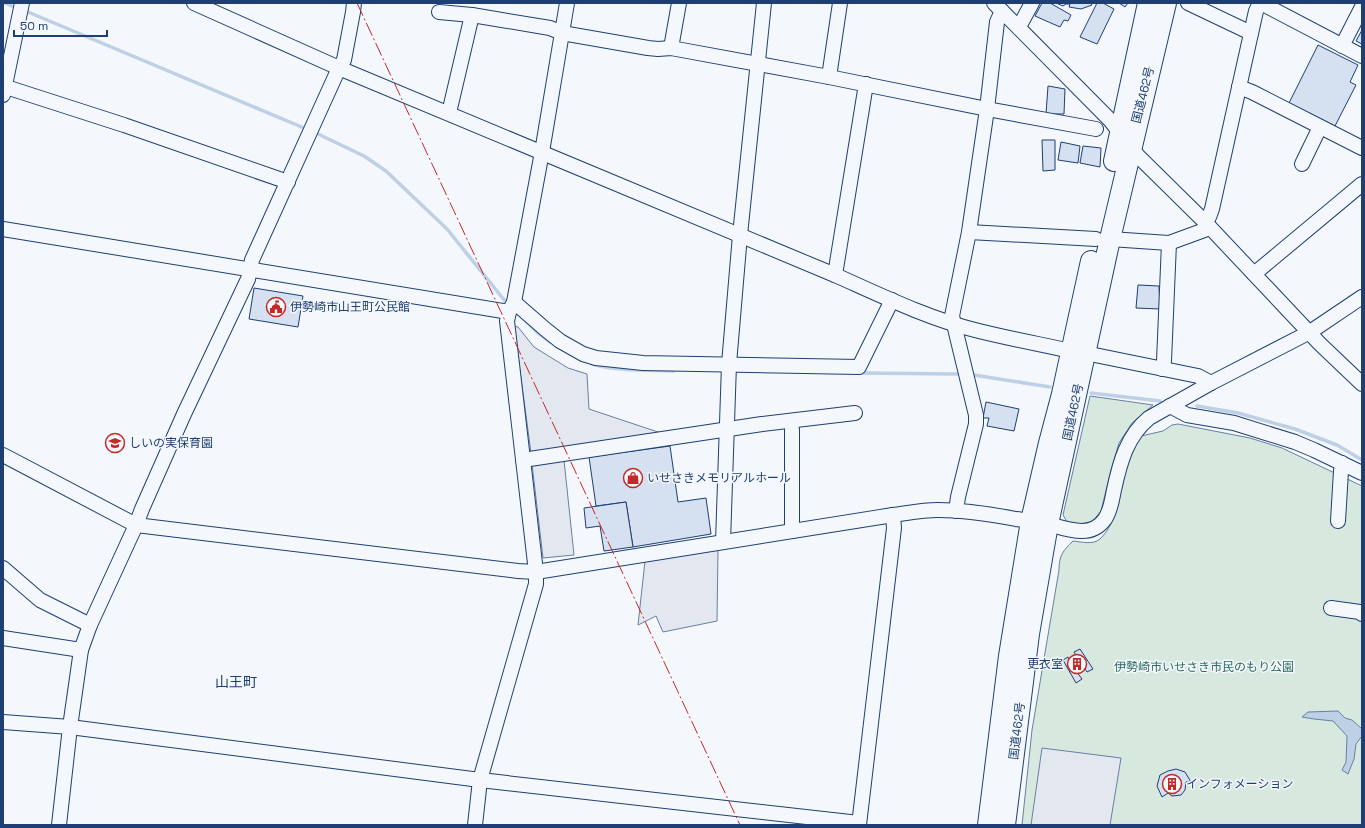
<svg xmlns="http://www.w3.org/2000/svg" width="1365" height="828" font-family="'Space Grotesk','Noto Sans JP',sans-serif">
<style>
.green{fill:#d7e8df;stroke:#687fa3}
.parking{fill:#e3e8f0;stroke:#687fa3}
.water{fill:#bed0e5;stroke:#687fa3}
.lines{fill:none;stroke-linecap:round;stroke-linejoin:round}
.stream{stroke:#bed0e5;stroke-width:3.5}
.building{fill:#d5e0f0;stroke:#1d3f73}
.minor-casing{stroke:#1d3f73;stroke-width:16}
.highway-casing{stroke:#1d3f73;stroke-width:22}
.minor{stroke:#f4f7fb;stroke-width:14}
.highway{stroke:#f4f7fb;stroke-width:20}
.power{stroke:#c62828;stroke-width:1;stroke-dasharray:14 3 2 3;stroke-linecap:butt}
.labels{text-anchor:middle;stroke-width:3;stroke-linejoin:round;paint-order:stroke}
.street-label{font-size:12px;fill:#1d3f73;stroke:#f4f7fb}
.poi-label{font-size:12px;fill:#1d3f73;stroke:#f4f7fb;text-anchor:start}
.park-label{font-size:12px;fill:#2c6c60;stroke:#f4f7fb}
.quarter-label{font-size:14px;fill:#1d3f73;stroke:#f4f7fb}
</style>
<rect width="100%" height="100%" fill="#f4f7fb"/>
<g class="green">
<polygon points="1090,396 1153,405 1132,423 1119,443 1111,470 1101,511 1092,522 1080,524 1067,522 1063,515"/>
<path d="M1178,424L1250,438L1282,448L1362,486V825H1022L1032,730L1059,570C1059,555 1063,551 1073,541C1082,542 1093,545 1100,539C1120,520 1119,485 1128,461C1131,452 1136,444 1141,436L1163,431L1172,425Z"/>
</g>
<g class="parking">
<polygon points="514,326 518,327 534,347 568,368 587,374 589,409 664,434 531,453"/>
<polygon points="564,460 574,555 543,558 532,464"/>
<polygon points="718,548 717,621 663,632 656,616 638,625 645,561"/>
<polygon points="1042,748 1121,758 1110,825 1031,825"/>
</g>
<polygon class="water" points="1338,711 1345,718 1352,720 1362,729 1362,736 1356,744 1354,759 1348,774 1342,770 1346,762 1347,736 1333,721 1314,719 1302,717 1308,712"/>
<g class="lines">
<g class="stream">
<polyline points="5,3 14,7"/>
<polyline points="28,12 304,128"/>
<polyline points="316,133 364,156 386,171 447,229 505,301"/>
<polyline points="526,321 537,332 550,342"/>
<path d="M592,364C615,371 650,370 674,371"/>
<polyline points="859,373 957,374"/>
<polyline points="974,375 1050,387"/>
<polyline points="1091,393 1160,401"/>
<polyline points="1197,406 1238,413 1295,429 1337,445 1362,460"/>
</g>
</g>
<g class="building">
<polygon points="1042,3 1050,3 1071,15 1068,21 1064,20 1060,27 1035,16"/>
<polygon points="1056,3 1091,3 1092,5 1081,9 1069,7 1070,4 1066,4 1063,6"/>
<polygon points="1097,3 1103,3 1114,9 1097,44 1080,37"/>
<polygon points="1119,3 1128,3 1125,7"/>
<polygon points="1362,30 1362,44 1356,41"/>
<polygon points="1318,45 1358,65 1350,82 1356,85 1335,126 1289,103"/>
<polygon points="1048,86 1065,89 1064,114 1046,114"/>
<polygon points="1042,140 1055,140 1055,170 1043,171"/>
<polygon points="1061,142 1080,146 1078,163 1058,160"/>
<polygon points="1083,146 1101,148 1100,167 1080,163"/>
<polygon points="1138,285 1159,286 1160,309 1136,308"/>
<polygon points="254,288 303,296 298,327 249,319"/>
<polygon points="986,402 1019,409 1014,431 987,426 989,418 983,418"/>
<polygon points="670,446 678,502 706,498 711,534 633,547 626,502 596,506 589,457"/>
<polygon points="626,502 633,547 604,551 600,526 586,528 584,508"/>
<polygon points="1080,649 1093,669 1087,672 1084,667 1076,671 1082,679 1076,683 1063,660 1068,657 1070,661 1077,657 1074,652"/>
<polygon points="1176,769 1185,772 1191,782 1186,782 1185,790 1181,795 1172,796 1168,793 1162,797 1157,786 1160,775 1168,771"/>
</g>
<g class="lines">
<defs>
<g id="minor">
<path d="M194,3L339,68L835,275C880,295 927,318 975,330C1006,338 1039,344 1071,351"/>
<polyline points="994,3 1110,120 1138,156 1204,221 1320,344 1362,384"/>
<polyline points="1188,3 1251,33"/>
<polyline points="1261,3 1362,56"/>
<polyline points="439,12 472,15 550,28 562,33 648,48 658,49 671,48 829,77 987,109 1096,129"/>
<polyline points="1019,27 1032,3"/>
<polyline points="1342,46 1362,7"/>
<polyline points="671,48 679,3"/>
<polyline points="829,77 840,3"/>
<polyline points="3,86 124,125 288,182"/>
<polyline points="1239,87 1252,92 1362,148"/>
<polyline points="3,95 22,3"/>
<polyline points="449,113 472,15"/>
<polyline points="1302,164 1320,127"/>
<polyline points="1204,221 1209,217 1212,209 1256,11 1260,3"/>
<polyline points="3,229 509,312"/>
<polyline points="969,232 1096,239"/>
<polyline points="1110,239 1169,243 1210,228"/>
<polyline points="1254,274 1362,184"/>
<polyline points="835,275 866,84"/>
<polyline points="514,302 545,329 560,341 583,354 596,358 643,363 859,367 892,300"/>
<polyline points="1085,353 1198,376 1211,383"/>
<polyline points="1162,369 1164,361 1169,243"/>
<polyline points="1170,406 1187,415 1234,423 1295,442 1314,450 1362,473"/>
<path d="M3,455L136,525L518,571L536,572L893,515C908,513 923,510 938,510C964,510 990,514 1016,519C1028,521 1041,523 1052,525C1062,528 1072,531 1082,531C1092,531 1100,526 1105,519C1111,510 1112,499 1114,490C1120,462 1127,436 1149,418L1211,383L1310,332L1362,297"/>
<polyline points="523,460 762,424 855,413"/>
<polyline points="956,511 958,497 976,424 976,415 952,316 969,232 987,109 997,22 1002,11"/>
<polyline points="1338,521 1341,471 1342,463"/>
<polyline points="792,531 792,429"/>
<polyline points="723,542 729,364 740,235 764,3"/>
<polyline points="3,568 40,600 90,625"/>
<polyline points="1331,608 1360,612 1362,614"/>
<polyline points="3,638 81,650"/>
<polyline points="3,722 70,727 480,780 859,823"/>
<polyline points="59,825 70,727 81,650 90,625 136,525 142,509 184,414 248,279 252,260 339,68 344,60 353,12 354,3"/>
<polyline points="475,825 480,780 536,584 536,572 507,321 509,312 514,302 542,152 567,3"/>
<polyline points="859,825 894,528 893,515"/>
</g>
<g id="highway">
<polyline points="1114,161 1148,3"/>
<polyline points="988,825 1009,656 1031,521 1049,443 1062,394 1091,261"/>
<polyline points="1005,825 1029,634 1048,524 1110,239 1166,3"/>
</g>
</defs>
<use href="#minor" class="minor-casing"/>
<use href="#highway" class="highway-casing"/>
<use href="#minor" class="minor"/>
<use href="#highway" class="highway"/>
<polyline class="power" points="357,3 740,825"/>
</g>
<defs>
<symbol id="civic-ring" viewBox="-11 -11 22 22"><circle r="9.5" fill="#f4f7fb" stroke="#c62828" stroke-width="1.5"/><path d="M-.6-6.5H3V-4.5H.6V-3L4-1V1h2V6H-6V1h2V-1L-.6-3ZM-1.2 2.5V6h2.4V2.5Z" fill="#c62828"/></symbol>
<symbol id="school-ring" viewBox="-11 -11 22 22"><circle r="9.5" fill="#f4f7fb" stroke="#c62828" stroke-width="1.5"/><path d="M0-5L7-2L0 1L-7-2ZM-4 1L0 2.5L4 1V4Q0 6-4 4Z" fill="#c62828"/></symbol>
<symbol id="shop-ring" viewBox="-11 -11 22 22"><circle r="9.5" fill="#f4f7fb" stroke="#c62828" stroke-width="1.5"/><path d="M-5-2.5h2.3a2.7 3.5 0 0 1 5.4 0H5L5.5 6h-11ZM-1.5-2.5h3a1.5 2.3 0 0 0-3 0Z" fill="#c62828"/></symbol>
<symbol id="building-ring" viewBox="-11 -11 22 22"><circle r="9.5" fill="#f4f7fb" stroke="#c62828" stroke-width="1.5"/><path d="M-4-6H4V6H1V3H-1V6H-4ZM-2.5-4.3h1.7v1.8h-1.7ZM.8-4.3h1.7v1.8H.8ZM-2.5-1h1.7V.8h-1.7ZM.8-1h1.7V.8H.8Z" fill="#c62828"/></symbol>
</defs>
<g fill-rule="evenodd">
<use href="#civic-ring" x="265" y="296" width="22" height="22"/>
<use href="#school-ring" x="104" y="432" width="22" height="22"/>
<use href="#shop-ring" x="622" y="467" width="22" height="22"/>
<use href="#building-ring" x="1066" y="653" width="22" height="22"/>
<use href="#building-ring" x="1161" y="773" width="22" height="22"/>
</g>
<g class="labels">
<g class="street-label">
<text transform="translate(1143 95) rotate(-76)" y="4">国道462号</text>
<text transform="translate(1073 412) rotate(-78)" y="4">国道462号</text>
<text transform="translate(1017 731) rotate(-83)" y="4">国道462号</text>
</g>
<g class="poi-label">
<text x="290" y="311">伊勢崎市山王町公民館</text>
<text x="129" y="447">しいの実保育園</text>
<text x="647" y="482">いせさきメモリアルホール</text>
<text x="1063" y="668" text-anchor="end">更衣室</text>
<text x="1186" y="788">インフォメーション</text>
</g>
<g class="park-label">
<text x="1204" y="671">伊勢崎市いせさき市民のもり公園</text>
</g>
<g class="quarter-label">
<text x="236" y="687">山王町</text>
</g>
</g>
<rect width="1365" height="828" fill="none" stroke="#1d3f73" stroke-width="8"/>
<path d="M14 30v6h93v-6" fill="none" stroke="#1d3f73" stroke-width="2"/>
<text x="20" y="30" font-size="12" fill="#1d3f73" stroke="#f4f7fb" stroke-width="3" paint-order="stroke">50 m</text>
</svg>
